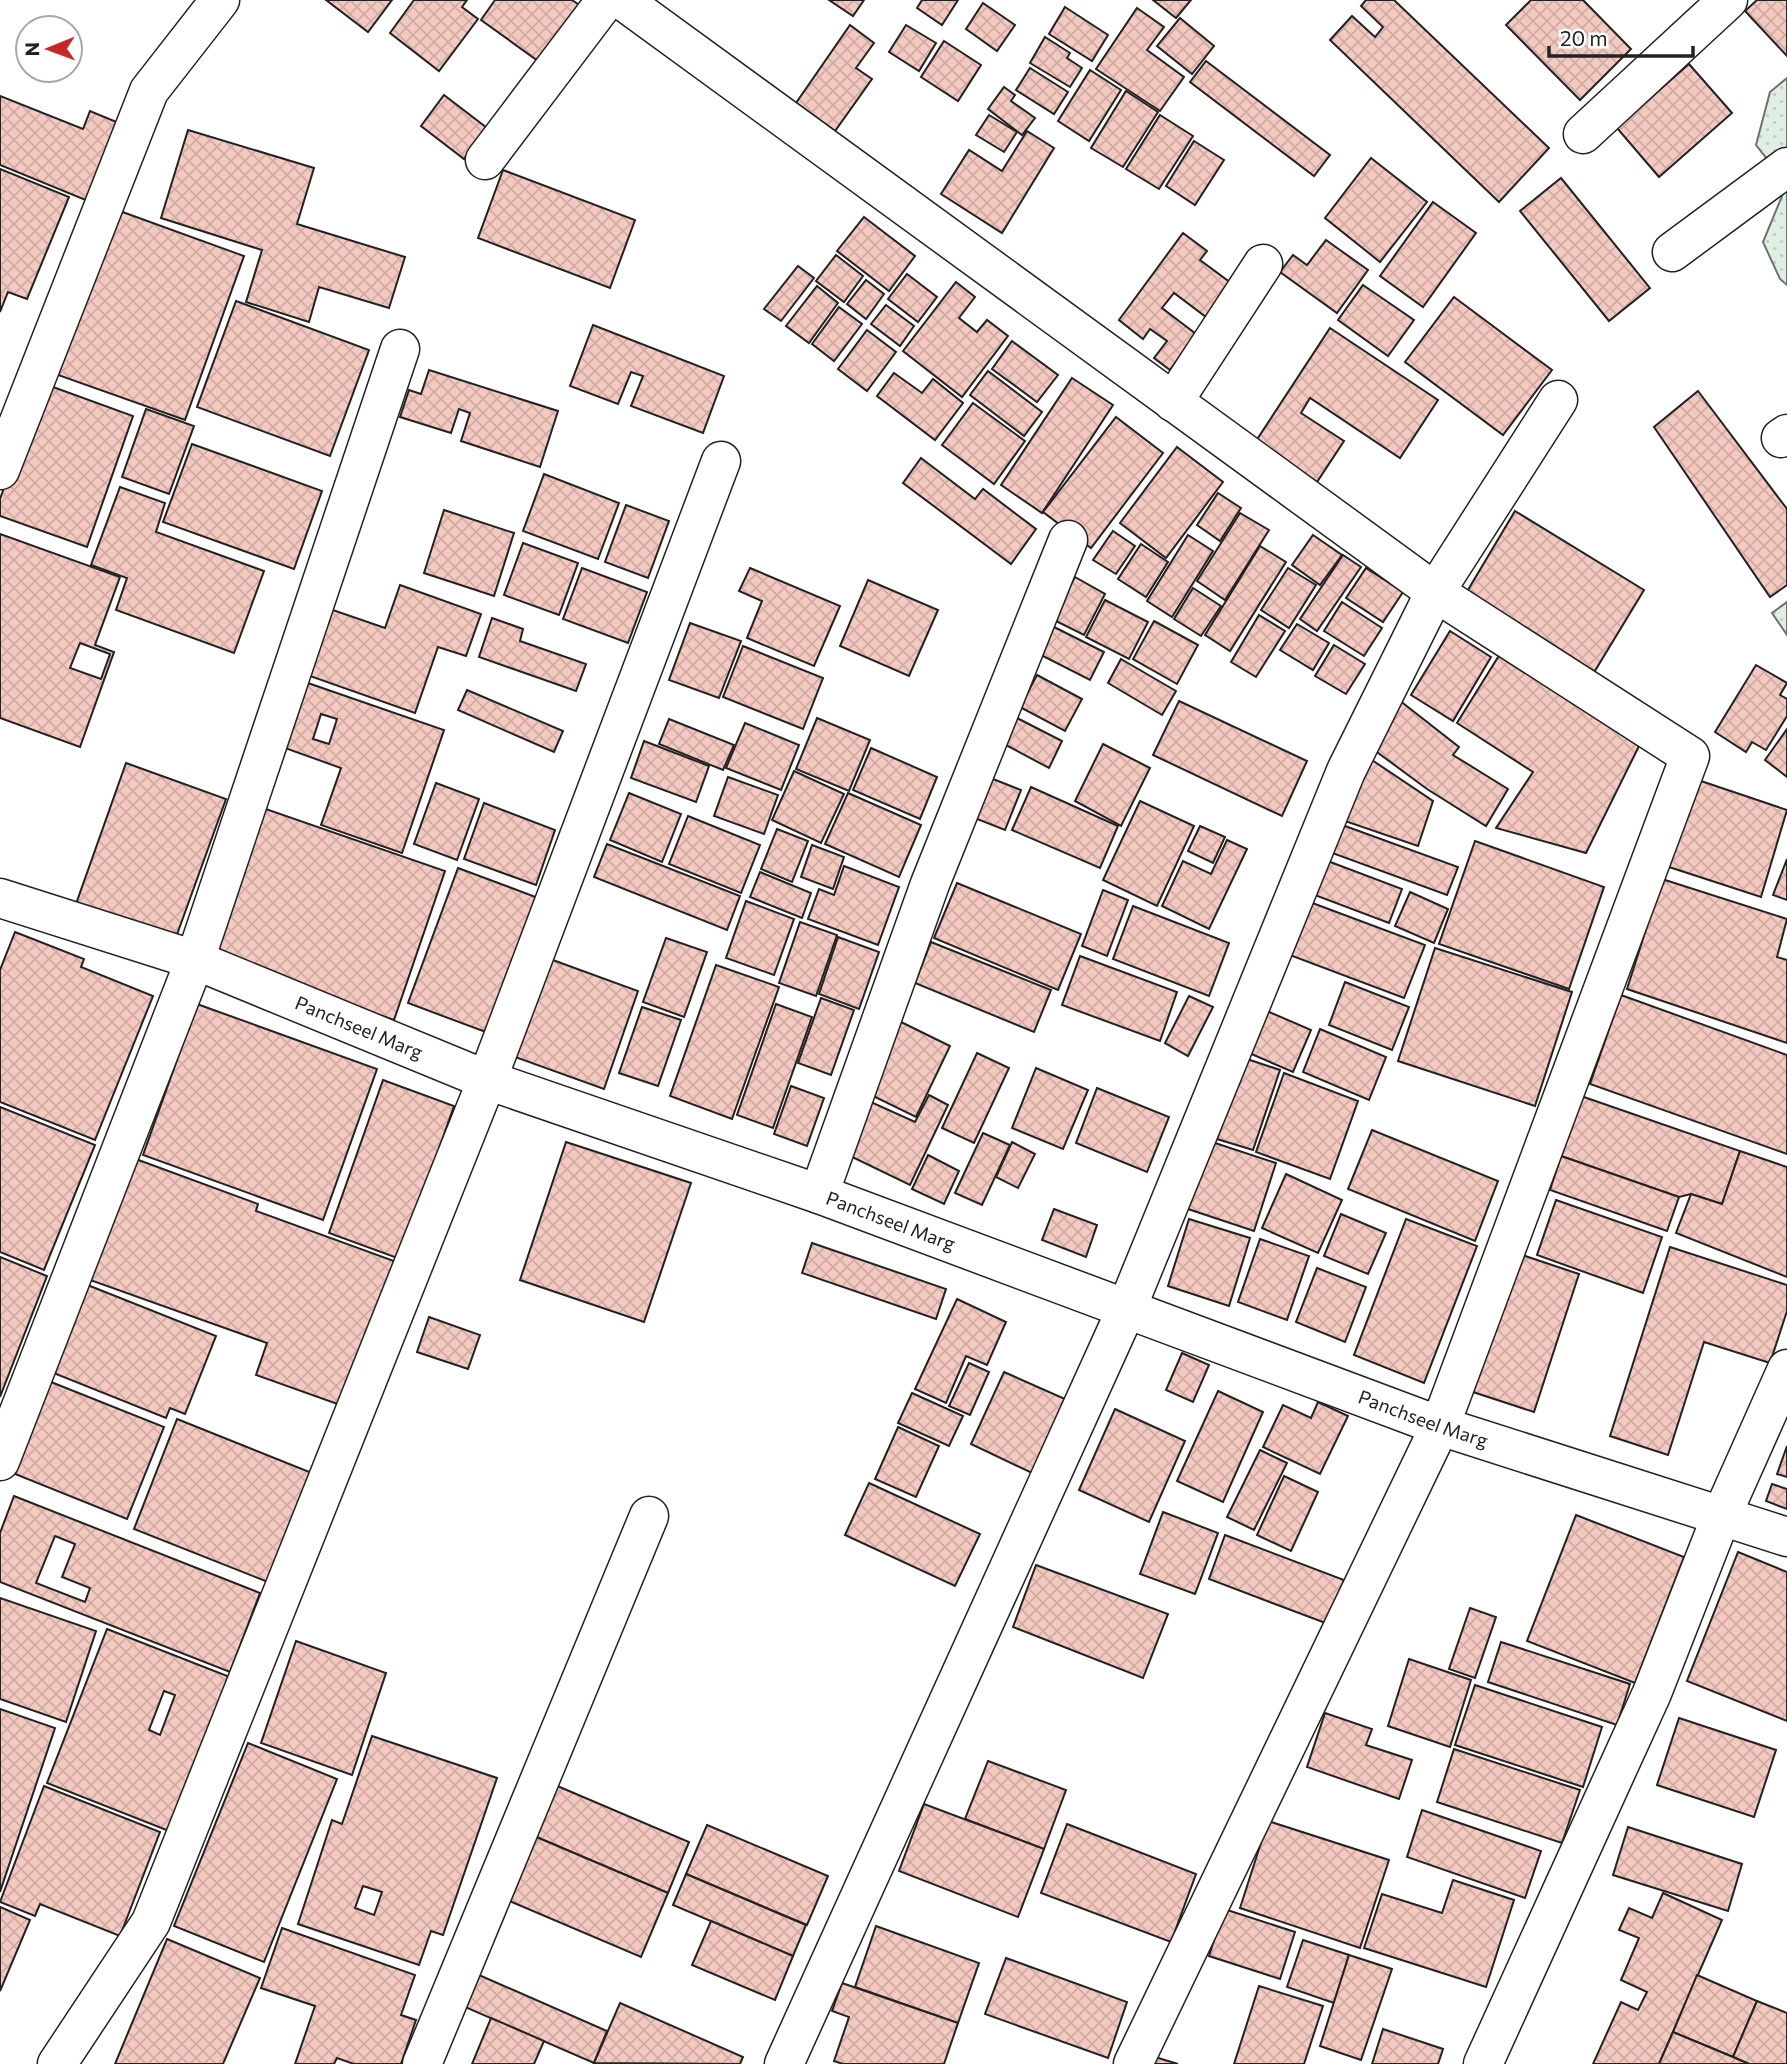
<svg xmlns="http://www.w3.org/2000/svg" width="1787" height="2064" font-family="Commissioner,sans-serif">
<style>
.park{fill:url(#park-dots);stroke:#6f6f6f;stroke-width:2}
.building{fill:url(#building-cross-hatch);stroke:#222;stroke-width:2;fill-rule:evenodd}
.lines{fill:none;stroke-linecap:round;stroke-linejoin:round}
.street-casing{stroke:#222;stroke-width:41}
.street{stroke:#fff;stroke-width:38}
.labels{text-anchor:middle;stroke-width:5;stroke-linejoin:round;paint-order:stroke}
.street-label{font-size:19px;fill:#222;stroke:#fff}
</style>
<defs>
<pattern id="park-dots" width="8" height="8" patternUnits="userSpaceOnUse" patternTransform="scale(1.75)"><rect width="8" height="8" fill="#e0efe3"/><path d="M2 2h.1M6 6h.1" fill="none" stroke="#c0cdc2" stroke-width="1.8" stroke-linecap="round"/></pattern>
<pattern id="building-cross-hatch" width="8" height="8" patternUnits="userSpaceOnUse" patternTransform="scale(1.75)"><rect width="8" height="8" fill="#f3c9c0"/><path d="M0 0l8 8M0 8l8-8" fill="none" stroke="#d0aca5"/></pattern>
</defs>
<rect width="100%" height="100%" fill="#fff"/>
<g class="park">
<polygon points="1787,78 1787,184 1756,145 1770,92"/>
<polygon points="1787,184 1787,285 1780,279 1763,242"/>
<polygon points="1787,602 1787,635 1772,613"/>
</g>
<g class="building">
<polygon points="326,0 392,0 368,32"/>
<polygon points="414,0 467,0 462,7 478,19 439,71 390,33"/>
<polygon points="495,0 572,0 585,9 545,66 481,20"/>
<polygon points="829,0 864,0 853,16"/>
<polygon points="922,0 958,0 942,25 917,8"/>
<polygon points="1153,0 1191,0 1176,18"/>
<polygon points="1366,0 1394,0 1549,148 1499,202 1330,40 1352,16 1375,37 1383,27 1361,6"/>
<polygon points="1531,0 1583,0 1631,49 1580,100 1506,25"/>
<polygon points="1757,0 1787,0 1787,56 1745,11"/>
<polygon points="983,3 1015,25 997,51 966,29"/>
<polygon points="1065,7 1108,35 1092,61 1049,34"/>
<polygon points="1137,8 1164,27 1147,50 1184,77 1160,111 1096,69"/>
<polygon points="1180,18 1214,46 1192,74 1157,46"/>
<polygon points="850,25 874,43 856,68 872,79 835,131 796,103"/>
<polygon points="906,25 936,43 919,71 889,52"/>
<polygon points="1045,37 1070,53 1067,58 1082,68 1070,87 1030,63"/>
<polygon points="944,41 981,65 958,101 921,77"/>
<polygon points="1206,61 1330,155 1314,176 1190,82"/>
<polygon points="1689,64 1732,113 1659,177 1611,121 1631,115"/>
<polygon points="1030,68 1068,92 1054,114 1016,90"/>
<polygon points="1090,70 1121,90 1089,141 1058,121"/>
<polygon points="1004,87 1015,95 1011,101 1035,118 1022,135 988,109"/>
<polygon points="1126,91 1158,112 1123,167 1091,148"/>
<polygon points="444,95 487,128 464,159 421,126"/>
<polygon points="0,96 83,129 90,111 119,123 88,201 0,165"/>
<polygon points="989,115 1017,132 1004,152 976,135"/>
<polygon points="1160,115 1193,136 1159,189 1126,169"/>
<polygon points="188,130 314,168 297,224 405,257 389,308 319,287 309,322 246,302 262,250 161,218"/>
<polygon points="1027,131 1054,148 1002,233 941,194 969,150 1002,171"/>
<polygon points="1194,141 1224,160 1195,205 1166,186"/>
<polygon points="1371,158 1427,202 1380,262 1325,218"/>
<polygon points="0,169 69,197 27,299 8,292 0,312"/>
<polygon points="503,170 635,220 610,288 478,238"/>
<polygon points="1561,178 1650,288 1609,321 1520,211"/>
<polygon points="1433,202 1476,233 1423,307 1380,276"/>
<polygon points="117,210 244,256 185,420 58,375"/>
<polygon points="864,217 915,256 889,291 837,251"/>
<polygon points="1183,233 1207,251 1200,260 1231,283 1206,317 1174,293 1162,308 1196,334 1170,370 1154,358 1167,341 1150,329 1143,339 1119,320"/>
<polygon points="1326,240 1368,270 1337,313 1280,272 1293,255 1307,265"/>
<polygon points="836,255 863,276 844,302 816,281"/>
<polygon points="798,266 814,278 781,321 764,309"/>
<polygon points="907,274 937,297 918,322 888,299"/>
<polygon points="866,280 884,294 866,319 847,304"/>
<polygon points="956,282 975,297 959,318 977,332 987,320 1008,336 962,397 903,351"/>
<polygon points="1363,285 1414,320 1388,356 1338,320"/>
<polygon points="817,286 838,303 809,343 786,326"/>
<polygon points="1454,297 1552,370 1503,435 1405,362"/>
<polygon points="236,301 369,350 330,456 197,407"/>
<polygon points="886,305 914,326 900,346 871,324"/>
<polygon points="839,307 862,324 834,361 812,344"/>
<polygon points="593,325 724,376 703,433 631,406 643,376 631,372 618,404 570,386"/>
<polygon points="1330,328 1438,400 1400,458 1310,398 1301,413 1344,441 1317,482 1256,441"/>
<polygon points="867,330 896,352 867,391 838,369"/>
<polygon points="1012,341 1058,375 1037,402 992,369"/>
<polygon points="429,370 558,411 540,467 461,441 470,413 459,409 451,433 400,417 409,390 421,394"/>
<polygon points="988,371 1042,412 1024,436 970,395"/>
<polygon points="894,373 922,393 933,379 963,403 935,440 877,396"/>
<polygon points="1072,378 1113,405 1042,513 1001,485"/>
<polygon points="42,383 133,416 87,547 0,516 0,499"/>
<polygon points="1698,391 1787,509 1787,585 1770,597 1654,427"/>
<polygon points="973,403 1025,441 994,484 942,445"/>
<polygon points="146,409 194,426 169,494 122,477"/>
<polygon points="1116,417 1163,453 1091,548 1043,512"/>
<polygon points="192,444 322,491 294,569 163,522"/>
<polygon points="1177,447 1223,482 1166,558 1120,523"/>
<polygon points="921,458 975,499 983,489 1036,529 1011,564 903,483"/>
<polygon points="544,474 619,503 598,559 523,531"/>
<polygon points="120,487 165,503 156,532 264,571 234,653 116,610 127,578 91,565"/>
<polygon points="1218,493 1241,508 1220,541 1197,525"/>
<polygon points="626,505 669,521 648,578 605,562"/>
<polygon points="444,510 514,533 494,596 424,573"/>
<polygon points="1515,511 1644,590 1593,674 1465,595"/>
<polygon points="1240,513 1269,530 1225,600 1197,581"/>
<polygon points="1113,531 1135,546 1116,574 1093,560"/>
<path d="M0,534L120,577L95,645L114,652L80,747L0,718ZM80,643L110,654L101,679L70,668Z"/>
<polygon points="1188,535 1213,551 1172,617 1147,601"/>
<polygon points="1313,535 1342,555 1320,585 1292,565"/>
<polygon points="523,543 578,563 559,615 504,595"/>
<polygon points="1141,544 1168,562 1146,597 1118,579"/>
<polygon points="1260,546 1286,562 1230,651 1205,635"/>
<polygon points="1343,555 1361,567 1317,631 1300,619"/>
<polygon points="582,568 647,592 628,643 563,619"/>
<polygon points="750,568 840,606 814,666 747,638 762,601 739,591"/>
<polygon points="1288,568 1316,585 1289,628 1261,610"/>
<polygon points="1366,568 1403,592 1383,622 1346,598"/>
<polygon points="1075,577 1105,594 1084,635 1052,619"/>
<polygon points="868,580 938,610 909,676 840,646"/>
<polygon points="400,585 481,614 466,656 438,647 415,713 307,675 330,609 385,628"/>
<polygon points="1193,588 1221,606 1201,636 1174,619"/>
<polygon points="1105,600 1148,622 1129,659 1086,637"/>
<polygon points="1342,602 1382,628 1364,656 1324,631"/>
<polygon points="1259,615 1285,631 1256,677 1231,662"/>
<polygon points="492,618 523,629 520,641 586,664 576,691 479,657"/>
<polygon points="1154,621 1198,645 1177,684 1133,659"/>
<polygon points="690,623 741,641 719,698 669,680"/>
<polygon points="1297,624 1329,643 1313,670 1280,650"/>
<polygon points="1052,626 1104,652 1090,680 1039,654"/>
<polygon points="1450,631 1491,657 1453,721 1411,695"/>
<polygon points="1334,645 1365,664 1346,694 1315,676"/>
<polygon points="743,646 823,678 803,729 723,697"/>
<polygon points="1500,654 1640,744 1586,853 1496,828 1533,772 1457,723"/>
<polygon points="1121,659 1176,691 1162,715 1108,683"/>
<polygon points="1756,665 1787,683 1780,695 1787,699 1787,716 1766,750 1752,742 1746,752 1715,732"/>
<polygon points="1037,675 1082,699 1065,731 1020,707"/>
<path d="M305,682L444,730L402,853L321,825L341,768L282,747ZM321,714L337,719L329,744L313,739Z"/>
<polygon points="467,690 563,731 554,752 458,710"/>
<polygon points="1399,700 1459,747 1453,755 1508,789 1486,826 1427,789 1366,744"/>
<polygon points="1179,701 1307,761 1282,816 1153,755"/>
<polygon points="817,718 870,740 849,791 796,769"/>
<polygon points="1017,718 1062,741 1049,768 1004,744"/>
<polygon points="669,719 734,745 723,770 659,744"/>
<polygon points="745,723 799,745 781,790 726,768"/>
<polygon points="1787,729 1787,777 1765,760"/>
<polygon points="644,741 709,766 696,802 631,778"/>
<polygon points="1103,744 1150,768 1121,826 1075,801"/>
<polygon points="871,748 937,777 920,819 853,790"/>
<polygon points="1360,752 1433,801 1418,846 1336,818"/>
<polygon points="126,763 226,799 175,940 76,904"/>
<polygon points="794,771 844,794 821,843 772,820"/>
<polygon points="728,777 778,795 764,834 714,816"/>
<polygon points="988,777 1021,790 1005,830 972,817"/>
<polygon points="1692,778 1787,810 1761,897 1663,865"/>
<polygon points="436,783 479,799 457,860 414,844"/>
<polygon points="1031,787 1118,826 1100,868 1012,830"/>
<polygon points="629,793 681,814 662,862 610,840"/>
<polygon points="848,793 921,825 899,877 825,844"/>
<polygon points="1140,801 1194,826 1157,906 1103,880"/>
<polygon points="484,803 555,830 536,885 464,859"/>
<polygon points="254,805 445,871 394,1020 210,956"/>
<polygon points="688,816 760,845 741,893 669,864"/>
<polygon points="1334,822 1458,867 1447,895 1324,850"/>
<polygon points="1200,826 1225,837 1213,863 1188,851"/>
<polygon points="777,829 808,841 792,882 761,869"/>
<polygon points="1227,840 1247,849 1209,929 1162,906 1183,861 1211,874"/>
<polygon points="1475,841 1604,887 1569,989 1439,944"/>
<polygon points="607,844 740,896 727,930 594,877"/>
<polygon points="812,845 844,857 833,889 801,877"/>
<polygon points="1787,859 1787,900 1773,895"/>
<polygon points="1325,860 1402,889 1389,923 1312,894"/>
<polygon points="844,866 899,887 878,945 808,919 819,889 834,895"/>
<polygon points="458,868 541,899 491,1034 408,1003"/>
<polygon points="760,872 811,893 802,918 750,897"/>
<polygon points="1662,879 1787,919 1777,957 1787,960 1787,1043 1627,989"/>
<polygon points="957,883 1081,934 1058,990 934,938"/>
<polygon points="1103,890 1128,900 1107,956 1082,946"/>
<polygon points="1410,892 1448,909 1434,943 1395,926"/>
<polygon points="746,901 794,919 774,975 726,958"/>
<polygon points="1307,901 1425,945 1404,998 1287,954"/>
<polygon points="1133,906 1229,943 1209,996 1113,959"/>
<polygon points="800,922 837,935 816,996 779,983"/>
<polygon points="15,932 84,959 81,967 153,996 95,1140 0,1102 0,970"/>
<polygon points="838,937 879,952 859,1009 819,994"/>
<polygon points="666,938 707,952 684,1017 643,1002"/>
<polygon points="931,942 1051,990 1034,1032 915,983"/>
<polygon points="1435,948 1572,992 1535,1106 1398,1061"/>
<polygon points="1080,956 1177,992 1160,1041 1062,1005"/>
<polygon points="550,959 638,991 604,1089 515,1057"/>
<polygon points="716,965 779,987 732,1119 670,1096"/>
<polygon points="1345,982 1409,1007 1392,1050 1329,1025"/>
<polygon points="1621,995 1787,1055 1787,1154 1590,1084"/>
<polygon points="1189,996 1213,1007 1188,1056 1165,1043"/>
<polygon points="821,998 854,1010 831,1075 798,1063"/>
<polygon points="197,1004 377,1069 323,1220 143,1155"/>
<polygon points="776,1004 812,1017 773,1128 737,1115"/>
<polygon points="642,1007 681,1020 658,1086 619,1073"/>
<polygon points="1267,1011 1311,1030 1293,1072 1249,1053"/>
<polygon points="901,1022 950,1046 916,1117 867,1093"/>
<polygon points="1320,1029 1386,1057 1369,1100 1303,1072"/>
<polygon points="977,1053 1009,1068 974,1143 942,1128"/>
<polygon points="1244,1058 1280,1070 1253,1150 1217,1139"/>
<polygon points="1036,1068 1088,1090 1063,1149 1012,1128"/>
<polygon points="1284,1073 1358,1101 1330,1179 1256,1152"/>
<polygon points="383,1080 454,1106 400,1259 329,1233"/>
<polygon points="791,1086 824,1098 807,1146 774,1134"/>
<polygon points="1097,1088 1169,1117 1147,1172 1076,1143"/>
<polygon points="929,1095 948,1105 910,1185 846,1154 871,1102 915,1122"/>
<polygon points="1581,1096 1740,1151 1722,1204 1691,1194 1679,1197 1561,1156"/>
<polygon points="0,1107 95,1145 44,1270 0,1252"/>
<polygon points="1372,1130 1498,1181 1475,1241 1348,1189"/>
<polygon points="983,1133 1010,1145 982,1205 955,1193"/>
<polygon points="1209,1141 1276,1163 1254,1231 1188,1209"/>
<polygon points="566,1142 691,1183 644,1322 520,1280"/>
<polygon points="1012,1142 1035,1154 1018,1188 996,1177"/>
<polygon points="1740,1151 1787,1167 1787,1277 1676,1233 1691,1194 1722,1204"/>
<polygon points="928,1155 959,1171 944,1204 912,1189"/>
<polygon points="1561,1156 1679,1197 1667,1231 1550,1190"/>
<polygon points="133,1158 258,1204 256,1211 394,1261 343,1406 256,1375 267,1343 90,1280"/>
<polygon points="1286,1174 1342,1200 1318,1253 1262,1228"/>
<polygon points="1556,1200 1662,1237 1643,1293 1537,1255"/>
<polygon points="1054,1209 1097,1225 1086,1257 1042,1240"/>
<polygon points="1341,1214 1386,1233 1368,1274 1324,1256"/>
<polygon points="1189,1219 1250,1238 1229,1306 1168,1286"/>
<polygon points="1406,1219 1477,1246 1424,1383 1354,1355"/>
<polygon points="1260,1239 1309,1256 1287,1320 1238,1302"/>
<polygon points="812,1243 946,1289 936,1319 802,1273"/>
<polygon points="1670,1247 1787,1285 1787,1311 1770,1363 1704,1342 1668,1455 1610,1436"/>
<polygon points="1516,1253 1579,1274 1534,1412 1470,1391"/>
<polygon points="0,1257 47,1276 0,1397"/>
<polygon points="1317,1268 1366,1287 1345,1342 1296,1322"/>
<polygon points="85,1284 216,1336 185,1414 170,1408 166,1418 51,1372"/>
<polygon points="957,1299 1006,1322 987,1365 966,1356 946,1403 915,1389"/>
<polygon points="429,1317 480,1335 468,1369 417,1352"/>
<polygon points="1182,1353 1209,1365 1193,1402 1166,1390"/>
<polygon points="969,1363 989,1372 970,1415 949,1406"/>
<polygon points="1004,1372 1065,1399 1032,1473 971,1444"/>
<polygon points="51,1382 164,1427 127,1519 15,1474"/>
<polygon points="1218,1391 1263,1412 1223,1502 1177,1481"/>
<polygon points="912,1393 963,1416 949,1446 898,1423"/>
<polygon points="1318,1402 1348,1416 1320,1474 1263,1447 1283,1405 1311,1418"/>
<polygon points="1115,1409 1185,1441 1149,1522 1079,1490"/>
<polygon points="177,1419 317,1475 273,1584 134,1529"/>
<polygon points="898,1427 939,1446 916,1497 875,1479"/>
<polygon points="1787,1446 1787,1477 1777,1474"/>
<polygon points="1260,1450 1287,1463 1254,1530 1227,1517"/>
<polygon points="1284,1476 1318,1492 1291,1551 1257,1535"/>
<polygon points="869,1483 980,1534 955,1586 845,1535"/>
<polygon points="1772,1484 1787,1489 1787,1509 1766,1501"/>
<path d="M14,1496L260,1593L230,1672L0,1582V1533ZM55,1536L75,1544L62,1577L90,1588L85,1602L36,1583Z"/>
<polygon points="1163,1512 1218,1533 1195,1594 1140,1574"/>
<polygon points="1576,1515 1684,1557 1635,1683 1527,1641"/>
<polygon points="1225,1535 1344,1580 1328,1624 1209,1579"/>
<polygon points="1738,1552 1787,1572 1787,1721 1687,1681"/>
<polygon points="1036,1565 1168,1614 1143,1678 1013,1627"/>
<polygon points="0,1598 96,1631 66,1722 0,1699"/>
<polygon points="1470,1608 1496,1617 1475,1678 1449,1669"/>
<path d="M107,1629L235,1679L174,1833L47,1783ZM164,1691L175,1695L160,1735L149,1730Z"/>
<polygon points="296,1641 386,1673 352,1775 261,1743"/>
<polygon points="1501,1642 1630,1684 1617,1725 1488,1682"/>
<polygon points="1409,1659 1471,1680 1450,1747 1388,1726"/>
<polygon points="1475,1685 1602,1727 1583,1787 1455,1745"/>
<polygon points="0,1709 55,1728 0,1892"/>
<polygon points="1325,1713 1372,1729 1366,1745 1412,1760 1399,1799 1307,1767"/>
<polygon points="1679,1718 1776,1750 1754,1817 1657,1785"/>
<path d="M372,1736L497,1778L443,1935L431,1931L419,1965L298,1924L332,1820L342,1824ZM363,1886L382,1892L374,1915L355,1908Z"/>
<polygon points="248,1743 337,1779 264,1962 174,1926"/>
<polygon points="1454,1749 1580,1790 1562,1843 1437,1802"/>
<polygon points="988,1761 1066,1790 1044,1849 965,1819"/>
<polygon points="555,1785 689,1842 668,1893 534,1836"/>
<polygon points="44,1786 160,1832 120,1936 40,1904 35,1916 0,1902"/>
<polygon points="924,1804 1044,1849 1018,1917 899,1871"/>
<polygon points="1422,1810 1541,1851 1525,1898 1407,1857"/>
<polygon points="1268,1821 1389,1860 1360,1948 1240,1908"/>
<polygon points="1067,1824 1196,1874 1171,1942 1041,1893"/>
<polygon points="707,1825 828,1876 807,1925 686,1874"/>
<polygon points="1628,1827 1742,1864 1728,1911 1613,1875"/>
<polygon points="534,1836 668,1893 641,1957 507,1900"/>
<polygon points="686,1874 806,1925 793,1956 673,1905"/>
<polygon points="1453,1880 1514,1900 1486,1987 1364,1948 1382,1894 1442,1913"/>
<polygon points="1663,1893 1722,1920 1659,2064 1593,2064 1621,2002 1638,2010 1647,1992 1621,1980 1639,1938 1619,1930 1629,1908 1652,1918"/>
<polygon points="0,1907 30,1920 0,1991"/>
<polygon points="1224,1909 1295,1932 1280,1979 1209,1956"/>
<polygon points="711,1921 793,1956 775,2000 692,1965"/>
<polygon points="876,1926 979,1963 958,2023 855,1987"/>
<polygon points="282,1928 415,1975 401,2015 416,2020 401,2064 354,2064 337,2058 334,2064 295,2064 315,2006 261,1988"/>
<polygon points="167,1939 260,1978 223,2064 115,2064"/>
<polygon points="1303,1940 1349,1955 1334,2003 1287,1987"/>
<polygon points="1349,1955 1392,1969 1361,2060 1320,2046"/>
<polygon points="1006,1958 1127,2002 1108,2058 985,2014"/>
<polygon points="463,1968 607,2031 594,2063 449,2000"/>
<polygon points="1697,1975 1757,2001 1733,2057 1673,2032"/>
<polygon points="842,1983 958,2023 944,2064 843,2064 834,2061 849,2017 832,2011"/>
<polygon points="1259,1986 1323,2006 1304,2064 1234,2064"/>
<polygon points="1757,2001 1787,2013 1787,2064 1749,2064 1733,2057"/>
<polygon points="620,2003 743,2057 740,2064 594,2063"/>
<polygon points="491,2018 544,2041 534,2064 472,2064"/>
<polygon points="1383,2029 1443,2049 1438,2064 1372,2064"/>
<polygon points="1673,2032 1733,2057 1749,2064 1659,2064"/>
<polygon points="1155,2057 1178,2064 1153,2064"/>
</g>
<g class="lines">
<defs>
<g id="street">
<polyline points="622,0 1435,592 1690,756 1440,1426 1133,2064"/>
<polyline points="1583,134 1728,0"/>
<polyline points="485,160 606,0"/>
<polyline points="1672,252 1787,167"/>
<polyline points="1173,402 1263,264"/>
<polyline points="1781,438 1787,434"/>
<polyline points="0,470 149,91 220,0"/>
<path id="s1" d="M0,898L195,960L487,1080L819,1194L1440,1426L1787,1537"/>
<polyline points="819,1194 930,884 1068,540"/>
<polyline points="0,1461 195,960 400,349"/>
<polyline points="57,2064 151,1922 487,1080 721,461"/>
<polyline points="422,2064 649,1516"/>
<polyline points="784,2064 1126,1310 1346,771 1435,592 1558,400"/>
<polyline points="1483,2064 1652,1693 1721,1517 1787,1369"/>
</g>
</defs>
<use href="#street" class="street-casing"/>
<use href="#street" class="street"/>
</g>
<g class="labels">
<g class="street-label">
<text dy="7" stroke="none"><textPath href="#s1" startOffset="382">Panchseel Marg</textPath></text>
<text dy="7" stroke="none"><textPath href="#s1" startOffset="948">Panchseel Marg</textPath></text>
<text dy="7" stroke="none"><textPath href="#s1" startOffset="1516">Panchseel Marg</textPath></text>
</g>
</g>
<g transform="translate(49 49) rotate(269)"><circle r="33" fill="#ffffff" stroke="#a7a7a7" stroke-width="2"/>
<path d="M0-5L12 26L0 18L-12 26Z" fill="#c62828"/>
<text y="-10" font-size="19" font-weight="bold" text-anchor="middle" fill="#222222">N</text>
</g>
<path d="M1549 46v10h144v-10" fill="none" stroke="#222222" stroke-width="3.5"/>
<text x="1560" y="46" font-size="21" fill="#222222" stroke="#ffffff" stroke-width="5" paint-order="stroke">20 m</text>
</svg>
